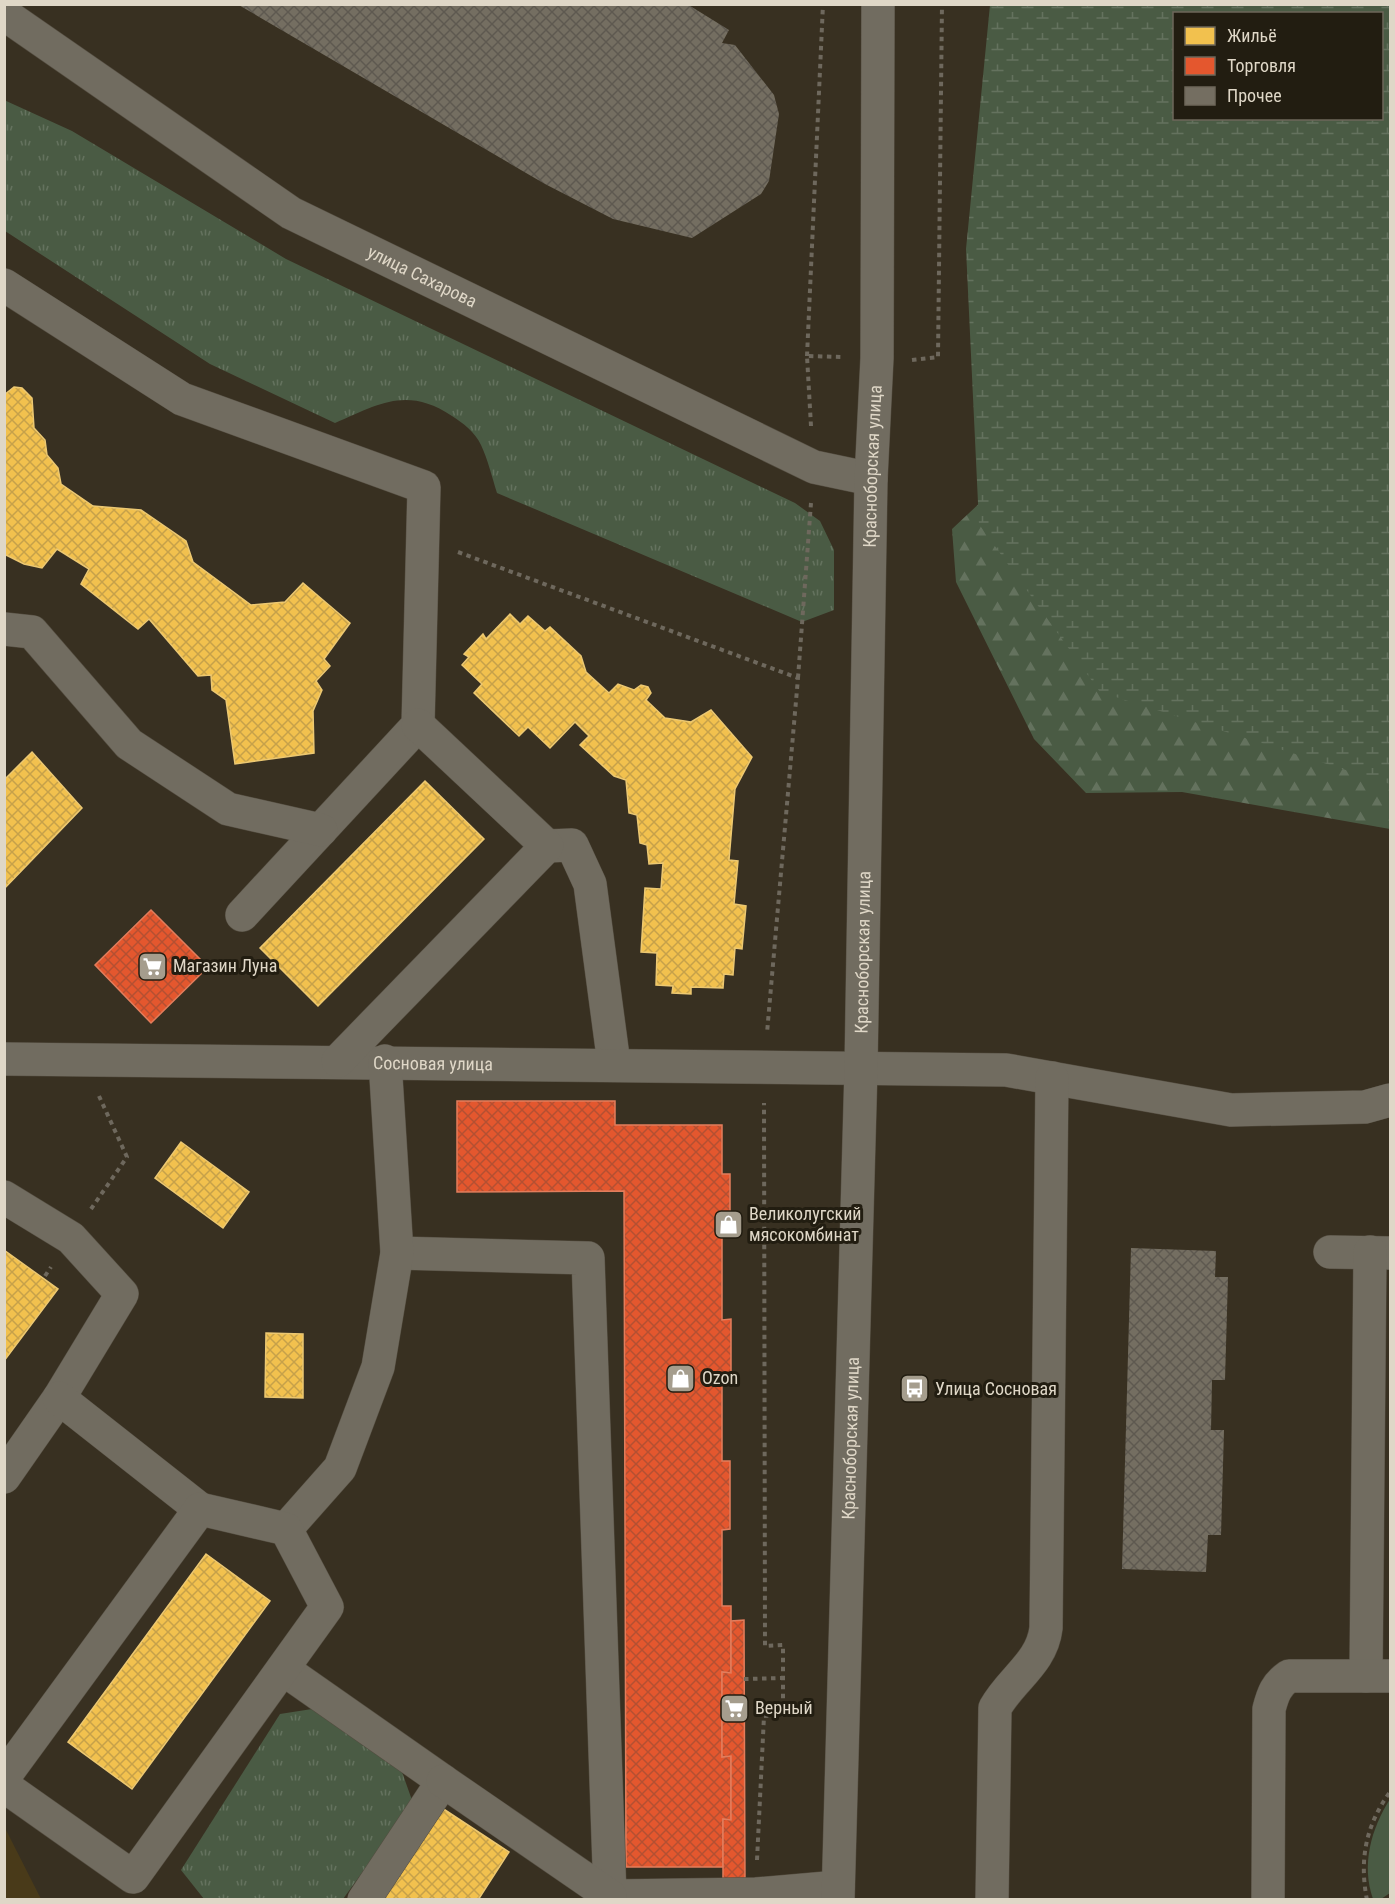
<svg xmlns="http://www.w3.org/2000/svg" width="1395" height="1904" font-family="'Roboto Condensed',sans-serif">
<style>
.built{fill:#493a19}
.grass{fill:url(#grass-tufts)}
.forest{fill:url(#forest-firs)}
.wetland{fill:url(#wetland-marsh);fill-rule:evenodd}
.green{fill:#4a5b44}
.homes{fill:url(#homes-cross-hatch);stroke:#ecc872;stroke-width:1.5}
.shops{fill:url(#shops-cross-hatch);stroke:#e27d5c;stroke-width:1.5}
.building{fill:url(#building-cross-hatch)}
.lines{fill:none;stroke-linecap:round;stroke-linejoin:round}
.minor-casing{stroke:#544d40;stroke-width:34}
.path{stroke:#6e685d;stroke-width:4;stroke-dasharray:4.5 4.5;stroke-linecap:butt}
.minor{stroke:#716c60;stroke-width:33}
.labels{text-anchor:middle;stroke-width:6;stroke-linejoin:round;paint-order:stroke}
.street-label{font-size:18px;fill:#dfd7c7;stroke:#221d11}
.poi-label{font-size:18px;fill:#dfd7c7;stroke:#221d11;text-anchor:start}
</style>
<defs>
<pattern id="grass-tufts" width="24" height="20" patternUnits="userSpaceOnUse" patternTransform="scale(1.5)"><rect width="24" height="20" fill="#4a5b44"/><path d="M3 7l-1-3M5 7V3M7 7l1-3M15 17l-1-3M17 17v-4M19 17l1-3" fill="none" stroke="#64725e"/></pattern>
<pattern id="forest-firs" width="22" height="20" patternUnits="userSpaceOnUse" patternTransform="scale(1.5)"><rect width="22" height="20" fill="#4a5b44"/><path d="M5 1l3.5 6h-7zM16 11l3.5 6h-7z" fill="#64725e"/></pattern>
<pattern id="wetland-marsh" width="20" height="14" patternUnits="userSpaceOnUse" patternTransform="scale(1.5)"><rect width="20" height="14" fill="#4a5b44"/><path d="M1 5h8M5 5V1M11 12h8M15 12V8" fill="none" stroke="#64725e"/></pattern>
<pattern id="homes-cross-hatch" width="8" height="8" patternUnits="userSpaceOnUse" patternTransform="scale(1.5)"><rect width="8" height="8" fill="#f2c14e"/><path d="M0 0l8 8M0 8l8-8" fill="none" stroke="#c6a14a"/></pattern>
<pattern id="shops-cross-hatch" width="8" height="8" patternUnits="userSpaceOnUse" patternTransform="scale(1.5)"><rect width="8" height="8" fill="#e4572e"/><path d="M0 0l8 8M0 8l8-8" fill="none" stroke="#b45032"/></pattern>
<pattern id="building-cross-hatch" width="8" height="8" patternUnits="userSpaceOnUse" patternTransform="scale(1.5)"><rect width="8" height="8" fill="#746e61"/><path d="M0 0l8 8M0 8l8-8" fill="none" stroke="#5e5950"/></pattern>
</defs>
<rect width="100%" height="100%" fill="#383021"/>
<polygon class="built" points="5,1828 41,1899 5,1899"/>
<g class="grass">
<path d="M4,100L72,131L286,259L795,503L820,521L834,550V610L802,622L497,493C492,477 488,460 481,445C475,432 463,423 452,416C407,386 379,404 335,423L210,364L5,231Z"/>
<polygon points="312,1709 402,1772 413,1803 343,1899 204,1899 181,1870 280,1714"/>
</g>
<polygon class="forest" points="1015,470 1390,738 1390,829 1182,792 1086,793 1034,739 956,582 952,529"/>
<path class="wetland" d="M990,5H1390V784L1100,692L979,524L966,249ZM1174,14H1382V118H1174Z"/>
<path class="green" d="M1390,1799V1893L1381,1899H1373C1361,1865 1371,1829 1390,1799Z"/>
<g class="homes">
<polygon points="14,387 22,388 32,398 34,428 45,440 47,455 58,468 61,484 93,506 141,510 186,541 193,562 251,605 285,602 303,583 350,623 324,659 330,666 316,681 322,690 313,711 314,753 235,764 226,700 212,690 211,675 198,676 149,619 138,629 81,584 89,569 57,549 42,568 24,564 4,554 4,395"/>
<polygon points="510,614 520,624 528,616 545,631 550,627 581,656 586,672 609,693 618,684 634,690 641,685 648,687 651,693 646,700 665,718 691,722 711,710 752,757 735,789 729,860 738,861 734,904 746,906 742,949 735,948 733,975 724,974 723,988 691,987 691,994 672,993 673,986 656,985 657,953 641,952 645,888 661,889 663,863 649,864 647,845 640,843 637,815 629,813 626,780 614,776 580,745 589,736 575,722 550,748 528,727 519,736 474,693 482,684 462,665 469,657 464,654 483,634 486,639"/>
<polygon points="32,752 82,808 4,889 4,780"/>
<polygon points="425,781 484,839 318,1006 260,948"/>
<polygon points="181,1142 249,1192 223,1228 155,1178"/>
<polygon points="4,1250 58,1289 4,1361"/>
<polygon points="266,1333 303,1334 303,1398 265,1397"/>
<polygon points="206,1554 270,1601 132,1789 68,1742"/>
<polygon points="442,1808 509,1852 478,1900 382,1900"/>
</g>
<g class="shops">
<polygon points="151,910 208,967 151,1023 95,965"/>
<polygon points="457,1101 615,1101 615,1125 722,1125 722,1174 730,1174 730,1235 722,1234 722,1320 731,1319 731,1385 722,1385 722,1461 730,1461 730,1529 722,1530 722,1606 731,1606 731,1673 722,1672 722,1757 731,1756 731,1820 723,1819 723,1867 626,1867 624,1191 457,1192"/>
<polygon points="744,1620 745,1885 723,1885 723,1819 731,1820 731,1756 722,1757 722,1672 731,1673 731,1621"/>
</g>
<g class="building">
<polygon points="237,4 687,4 729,30 722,43 735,45 774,95 779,114 769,181 761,194 692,238 613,219 545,184"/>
<polygon points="1131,1248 1216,1251 1215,1277 1228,1277 1225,1380 1212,1380 1211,1430 1224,1430 1221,1535 1208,1535 1206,1572 1122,1569"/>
</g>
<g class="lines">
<defs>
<g id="minor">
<path id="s1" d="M4,14L291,213L814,467L871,479"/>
<polyline points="4,285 182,399 424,487 418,725 242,915"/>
<polyline points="4,629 32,632 129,744 228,809 321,830"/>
<polyline points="547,846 572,845 590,884 614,1064"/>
<path id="s2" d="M4,1059L1006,1070L1231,1110L1365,1107L1390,1100"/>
<polyline points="338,1061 547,846 418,725"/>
<polyline points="4,1197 71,1238 122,1294 59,1398 4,1477"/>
<polyline points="1330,1252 1390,1253"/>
<polyline points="397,1253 588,1258 610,1896 756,1894 838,1887"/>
<polyline points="59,1398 200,1509"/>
<polyline points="286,1529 340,1468 378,1367 397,1253 385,1061"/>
<polyline points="283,1669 443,1781 364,1900"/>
<polyline points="1366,1676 1370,1252"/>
<polyline points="4,1777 200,1509 286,1529 327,1607 133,1877 4,1786"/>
<polyline points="443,1781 610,1896"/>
<path id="s3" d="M838,1900L861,1068L871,479L877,358L878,4"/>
<path d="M992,1900L995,1708C1011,1679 1042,1663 1046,1628L1052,1078"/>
<path d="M1268,1900L1269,1709C1273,1694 1276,1685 1289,1676H1390"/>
</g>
</defs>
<use href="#minor" class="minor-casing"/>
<g class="path">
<polyline points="807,356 823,4"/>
<polyline points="912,360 938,357 942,4"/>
<polyline points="811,426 807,356 842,357"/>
<polyline points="458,552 798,678 767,1033"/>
<polyline points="798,678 811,503"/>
<polyline points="91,1209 127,1157 99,1096"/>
<polyline points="45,1276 51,1267"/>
<polyline points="744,1679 783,1678"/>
<polyline points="757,1860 764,1716 783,1715 783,1645 765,1646 764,1103"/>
<path d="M1367,1900C1359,1859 1366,1825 1390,1792"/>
</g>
<use href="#minor" class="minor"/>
</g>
<defs>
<symbol id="supermarket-square" viewBox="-11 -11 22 22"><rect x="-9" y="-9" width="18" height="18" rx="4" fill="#a59d8d" stroke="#221d11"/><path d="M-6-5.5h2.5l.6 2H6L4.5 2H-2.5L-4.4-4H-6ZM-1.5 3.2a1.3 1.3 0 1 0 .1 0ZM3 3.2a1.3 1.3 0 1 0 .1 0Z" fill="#fff"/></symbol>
<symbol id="shop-square" viewBox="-11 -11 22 22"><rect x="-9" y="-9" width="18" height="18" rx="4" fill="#a59d8d" stroke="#221d11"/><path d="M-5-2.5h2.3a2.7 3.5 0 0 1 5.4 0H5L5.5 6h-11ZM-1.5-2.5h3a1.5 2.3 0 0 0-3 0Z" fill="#fff"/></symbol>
<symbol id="bus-square" viewBox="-11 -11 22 22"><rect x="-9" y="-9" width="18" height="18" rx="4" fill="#a59d8d" stroke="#221d11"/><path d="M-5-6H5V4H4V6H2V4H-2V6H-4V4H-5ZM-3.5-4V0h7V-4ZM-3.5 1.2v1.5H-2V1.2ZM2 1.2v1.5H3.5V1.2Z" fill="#fff"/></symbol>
</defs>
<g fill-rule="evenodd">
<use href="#supermarket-square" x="136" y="950" width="33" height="33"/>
<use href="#shop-square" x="712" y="1208" width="33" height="33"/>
<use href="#shop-square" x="664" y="1362" width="33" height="33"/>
<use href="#bus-square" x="898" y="1372" width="33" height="33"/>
<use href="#supermarket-square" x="718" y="1692" width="33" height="33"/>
</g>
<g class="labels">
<g class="street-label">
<text dy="6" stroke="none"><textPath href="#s1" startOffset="495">улица Сахарова</textPath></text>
<text dy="6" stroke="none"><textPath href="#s3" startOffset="1434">Красноборская улица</textPath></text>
<text dy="6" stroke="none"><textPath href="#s3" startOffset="948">Красноборская улица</textPath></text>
<text dy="6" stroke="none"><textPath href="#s2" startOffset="429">Сосновая улица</textPath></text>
<text dy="6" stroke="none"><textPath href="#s3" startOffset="462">Красноборская улица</textPath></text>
</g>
<g class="poi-label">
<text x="173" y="972">Магазин Луна</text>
<text x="749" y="1220">Великолугский<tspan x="749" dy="21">мясокомбинат</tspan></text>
<text x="702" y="1384">Ozon</text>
<text x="935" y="1395">Улица Сосновая</text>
<text x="755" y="1714">Верный</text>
</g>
</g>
<rect width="1395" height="1904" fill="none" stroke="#dfd7c7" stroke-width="12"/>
<rect x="1173" y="12" width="210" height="108" fill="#221d11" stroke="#6e675a" stroke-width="1.5"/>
<rect x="1185" y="27" width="30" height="18" fill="#f2c14e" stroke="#6e675a" stroke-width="1.5"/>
<text x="1227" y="42" font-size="18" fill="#dfd7c7">Жильё</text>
<rect x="1185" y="57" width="30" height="18" fill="#e4572e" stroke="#6e675a" stroke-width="1.5"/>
<text x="1227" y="72" font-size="18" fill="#dfd7c7">Торговля</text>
<rect x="1185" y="87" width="30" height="18" fill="#746e61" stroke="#6e675a" stroke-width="1.5"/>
<text x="1227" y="102" font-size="18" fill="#dfd7c7">Прочее</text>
</svg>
